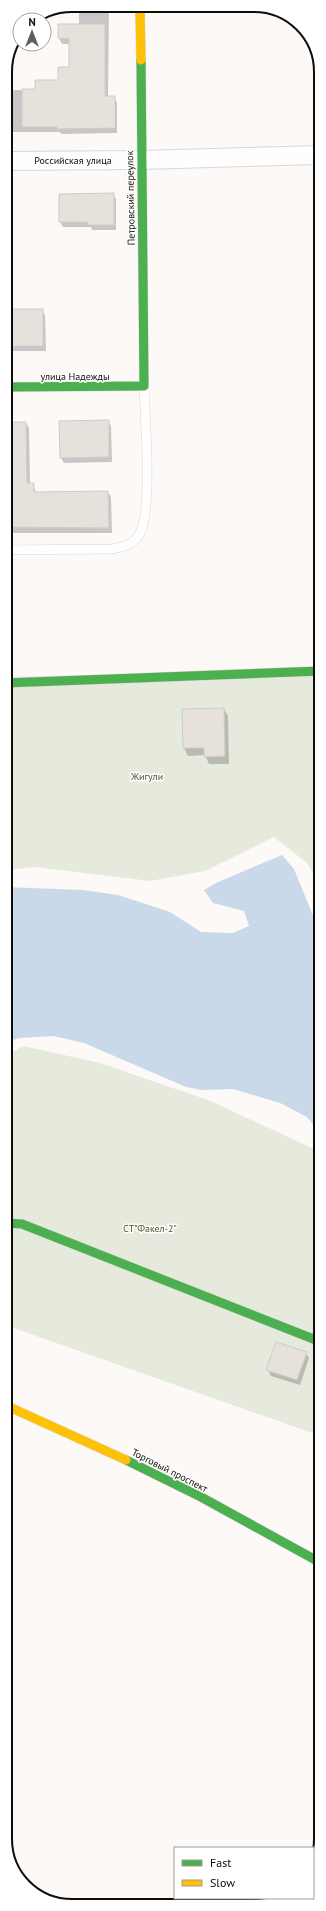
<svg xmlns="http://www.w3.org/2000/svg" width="326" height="1911" font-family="'PT Sans',sans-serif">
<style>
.green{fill:#e6eadc}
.water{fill:#c9d9ea}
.shadow{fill:#0003}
.building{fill:#e7e1db;stroke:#ceccca}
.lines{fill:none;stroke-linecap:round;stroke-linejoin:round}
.lane-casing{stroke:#d9d7d5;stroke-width:10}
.street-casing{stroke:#d9d7d5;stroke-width:20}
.fast-casing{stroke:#d9d7d5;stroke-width:10}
.slow-casing{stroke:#d9d7d5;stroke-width:10}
.lane{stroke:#fffefe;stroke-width:9}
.street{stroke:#fffefe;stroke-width:18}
.fast{stroke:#4caf50;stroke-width:9}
.slow{stroke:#ffc107;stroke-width:9}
.labels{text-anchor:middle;stroke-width:3;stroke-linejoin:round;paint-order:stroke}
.street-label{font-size:10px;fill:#0e0d0b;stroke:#fff}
.park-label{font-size:10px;fill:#495827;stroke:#fff}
.rim{fill:none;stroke:#0e0d0b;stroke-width:2}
</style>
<rect width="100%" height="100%" fill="#fcf9f7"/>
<g class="green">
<polygon points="321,669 321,886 307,863 274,837 205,871 150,881 35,867 5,870 5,677"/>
<polygon points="23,1046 100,1063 208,1100 321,1152 321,1436 5,1325 5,1056"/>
</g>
<polygon class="water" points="282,855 294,869 321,935 321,1134 307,1117 280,1103 233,1089 202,1090 186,1087 84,1043 53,1036 20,1038 5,1042 5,887 83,890 118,895 170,912 201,932 233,933 249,926 244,911 213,903 204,890 218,882"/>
<g class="shadow">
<polygon points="109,9 108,97 114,97 117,103 117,133 61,134 60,132 5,132 5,90 36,90 59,82 70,68 70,44 62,44 59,38 59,25 79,25 79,10"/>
<polygon points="47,10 47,18 35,18"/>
<polygon points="113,194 116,199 116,230 92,230 91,227 63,227 60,222"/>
<polygon points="5,310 42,310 45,315 46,351 5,351"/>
<polygon points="108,421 111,426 112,462 64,463 61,458"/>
<polygon points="5,423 26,423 29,428 30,484 33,484 36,493 108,492 111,497 112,533 5,533"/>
<polygon points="224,709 228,716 229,764 209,764 205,755 188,756 184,748 183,710"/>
<polygon points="306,1353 309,1358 300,1385 271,1376 268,1370"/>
</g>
<g class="building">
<polygon points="58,24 105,24 105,96 115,96 115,128 57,129 57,127 22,127 22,89 35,89 35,80 58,80 58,67 69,67 69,39 58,38"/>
<polygon points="114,193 114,225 88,225 88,222 59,222 59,194"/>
<rect x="5" y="309" width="38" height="37"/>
<polygon points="109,420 109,457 60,458 59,421"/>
<polygon points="6,422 26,422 27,483 34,483 34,492 108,491 109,528 7,527"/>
<polygon points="224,708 225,756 204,757 204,748 183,748 182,709"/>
<polygon points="276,1342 307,1352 297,1380 266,1370"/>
</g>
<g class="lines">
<defs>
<path id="lane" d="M5,550L112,549C122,547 133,545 139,535C153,513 145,417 144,386"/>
<polyline id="street" points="5,161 141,160 320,155"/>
<g id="fast">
<polyline points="5,387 144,386 141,60"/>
<polyline points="5,683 321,671"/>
<polyline points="5,1223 22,1224 321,1342"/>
<polyline points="126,1460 201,1497 321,1563"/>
</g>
<g id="slow">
<polyline points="140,9 141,60"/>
<polyline points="5,1405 126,1460"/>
</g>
</defs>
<use href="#lane" class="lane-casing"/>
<use href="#street" class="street-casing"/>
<use href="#fast" class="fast-casing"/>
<use href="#slow" class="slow-casing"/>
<use href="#lane" class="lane"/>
<use href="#street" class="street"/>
<use href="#fast" class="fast"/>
<use href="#slow" class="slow"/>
</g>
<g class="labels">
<g class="street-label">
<text x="73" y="164">Российская улица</text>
<text transform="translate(130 198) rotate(-91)" y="4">Петровский переулок</text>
<text x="75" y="380">улица Надежды</text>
<text transform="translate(170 1470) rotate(27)" y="4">Торговый проспект</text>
</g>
<g class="park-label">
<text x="147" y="780">Жигули</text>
<text x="150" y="1232">СТ"Факел-2"</text>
</g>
</g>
<path d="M0 0H326V1911H0ZM72 12H254A60 60 0 0 1 314 72V1839A60 60 0 0 1 254 1899H72A60 60 0 0 1 12 1839V72A60 60 0 0 1 72 12Z" fill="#fff" fill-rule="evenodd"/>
<path class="rim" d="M72 12H254A60 60 0 0 1 314 72V1839A60 60 0 0 1 254 1899H72A60 60 0 0 1 12 1839V72A60 60 0 0 1 72 12Z"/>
<rect x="174" y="1847" width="140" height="52" fill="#ffffff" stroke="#9f9e9d"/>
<rect x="182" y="1860" width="20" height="6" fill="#4caf50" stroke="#9f9e9d"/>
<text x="210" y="1867" font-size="12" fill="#0e0d0b">Fast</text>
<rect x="182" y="1880" width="20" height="6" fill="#ffc107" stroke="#9f9e9d"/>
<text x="210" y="1887" font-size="12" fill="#0e0d0b">Slow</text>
<g transform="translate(32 32)"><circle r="19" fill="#ffffff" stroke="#9f9e9d"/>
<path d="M0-3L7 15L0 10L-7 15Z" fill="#61605e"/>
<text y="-6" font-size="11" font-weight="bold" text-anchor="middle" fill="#0e0d0b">N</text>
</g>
</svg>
